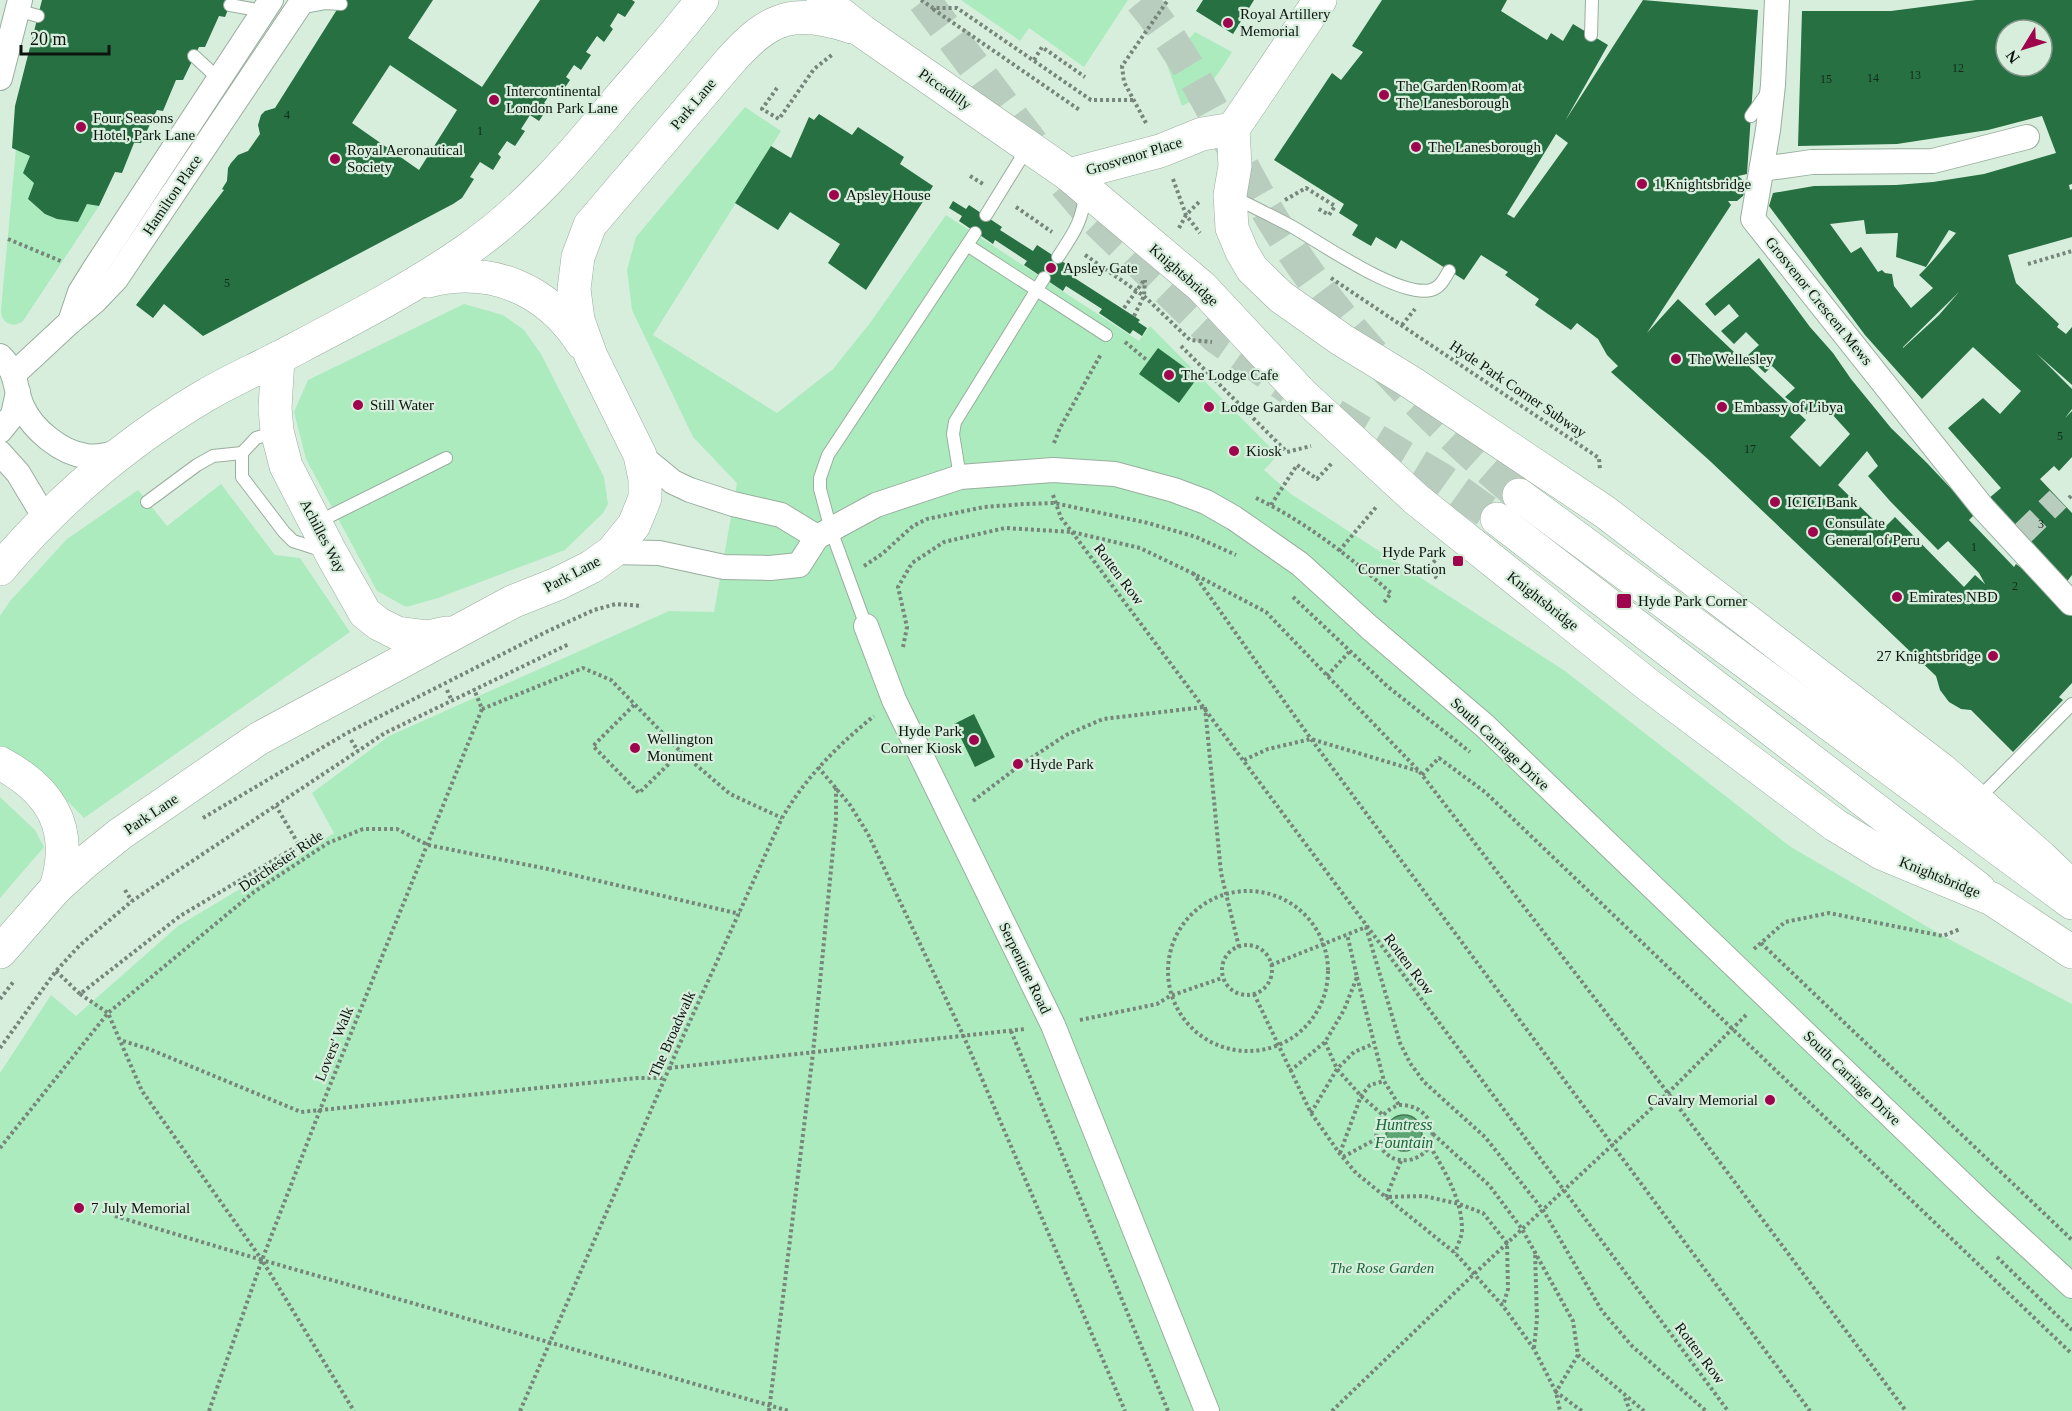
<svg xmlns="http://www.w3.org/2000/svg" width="2072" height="1411" font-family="Georgia,serif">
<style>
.green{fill:#acebbe}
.water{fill:#5ca473;stroke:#447955;stroke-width:1.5}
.building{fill:#267042;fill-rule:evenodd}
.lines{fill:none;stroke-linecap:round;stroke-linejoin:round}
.street-tunnel{stroke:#b9cdbe;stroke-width:24;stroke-dasharray:24 12;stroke-linecap:butt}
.primary-tunnel{stroke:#b9cdbe;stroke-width:33;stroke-dasharray:33 16;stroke-linecap:butt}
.lane-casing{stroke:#99ae9e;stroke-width:14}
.street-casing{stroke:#99ae9e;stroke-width:26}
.primary-casing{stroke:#99ae9e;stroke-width:34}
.highway-casing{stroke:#99ae9e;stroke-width:34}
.path{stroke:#77867a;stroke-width:4;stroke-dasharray:3 3;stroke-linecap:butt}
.lane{stroke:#fff;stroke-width:12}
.street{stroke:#fff;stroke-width:24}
.primary{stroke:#fff;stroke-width:33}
.highway{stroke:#fff;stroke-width:33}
.poi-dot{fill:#9e054c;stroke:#d8eedd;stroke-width:2}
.labels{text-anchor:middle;stroke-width:4.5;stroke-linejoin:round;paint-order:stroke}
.number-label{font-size:12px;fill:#122b1b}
.poi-label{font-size:15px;fill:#0c140e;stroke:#d8eedd;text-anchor:start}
.street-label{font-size:15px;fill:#0c140e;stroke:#d8eedd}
.park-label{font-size:15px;font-style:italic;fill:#18683a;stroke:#d8eedd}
.water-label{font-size:16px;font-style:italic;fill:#18683a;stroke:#d8eedd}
</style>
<rect width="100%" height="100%" fill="#d8eedd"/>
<g class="green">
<polygon points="961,0 1128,0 1084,67 1029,28 1020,41"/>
<path d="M1195,32L1232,52C1218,74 1206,95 1182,106L1167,65Z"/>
<polygon points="745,107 781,131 653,335 777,413 833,369 870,323 946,215 1139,341 1150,326 1278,455 1264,470 1291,494 1565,671 1791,847 1943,936 2072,1004 2072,1411 0,1411 0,1073 51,995 76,1016 178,926 334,833 312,793 389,736 669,611 714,612 737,483 693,437 632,310 627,270 636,237"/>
<path d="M16,149L30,156L34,183L28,199C46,214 55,218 78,222L87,204L99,206L23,321C12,329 1,323 1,310Z"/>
<polygon points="464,304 503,315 524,330 541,354 604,477 608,504 603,513 565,550 438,598 406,607 377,591 306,459 294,412 308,380"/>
<polygon points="221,484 275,555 300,558 350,632 84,818 33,766 0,746 0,616 10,601 67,539 138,490 167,526"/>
<polygon points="0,797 35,830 44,847 0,898"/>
</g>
<circle class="water" cx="1404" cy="1133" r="18"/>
<g class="building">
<polygon points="42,0 232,0 225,17 219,16 205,47 199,47 183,80 176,80 163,111 157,110 141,143 134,143 122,173 115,172 99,206 87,204 78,222 57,219 45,214 28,199 34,183 23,173 30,156 12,148 15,106"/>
<path d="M343,0H433L408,38L482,87L540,0H632L635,2L625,17L618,13L610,26L613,29L604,42L597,36L586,52L591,55L581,70L574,65L566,77L570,80L560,95L553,90L544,103L549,106L539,121L530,115L521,129L525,131L515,146L507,141L498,154L501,157L493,170L480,162L470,177L474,179L462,198L453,204L203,336L164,304L153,318L136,305L224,190L222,189L227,181L228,168L231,163L238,155L248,151L260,134L258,125L261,115L265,111L275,108ZM390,65L457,110L419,170L352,123Z"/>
<polygon points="1203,0 1254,0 1233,34 1196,11"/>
<path d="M1382,0H1507L1501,11L1547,40L1551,33L1563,41L1573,24L1608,45L1565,121L1643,0L1758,10L1747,174L1738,176L1744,181L1746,187L1743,196L1737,201H1728L1731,205L1647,333L1678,299L1806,420L1790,437L1820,467L1850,434L1821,402L1807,414L1785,397L1795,388L1772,366L1765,373L1747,356L1759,345L1746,332L1734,344L1721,331L1739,316L1729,304L1715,316L1705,304L1759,258L1810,327L1833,353L1851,379L1891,428L1927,463L1975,514L1969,520L2014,567L2016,564L2040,582L2072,615V683L2059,697L2063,700L2013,752L1971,710L1961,709L1949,702L1940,690L1936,676L1710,461L1611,372L1618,366L1607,355L1598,339L1577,323L1571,330L1535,305L1539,299L1505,275L1508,272L1481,255L1464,280L1401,240L1396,249L1376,237L1371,246L1352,235L1358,225L1339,213L1344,204L1274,160L1332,73L1341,80L1363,52L1352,46ZM1556,134L1568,143L1514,218L1507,214ZM1867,451L1878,466L1868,476L1890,501L1938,550L1948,541L1979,573L1985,584L1975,575L1964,587L1895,517L1883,529L1838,485Z"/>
<path d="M1976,0H2072V184L2069,185L2070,190L2072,189V237L2008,255L2016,283L2059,324L2057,327L2066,334L2072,327V385L2036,353L2072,389V409L2065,418L2072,411V457L2059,471L2054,466L2040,479L2072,513V575L2065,584L1988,499L2001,488L1948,428L1983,398L2000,414L2021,391L1973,347L1922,399L1865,335L1769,206L1773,193L1814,186L1896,185L1933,182L1984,174L2056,153L2042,116L1988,130L1897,144L1798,146L1802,11H1891ZM2006,30H2042V66H2006ZM1864,220L1866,234L1898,233L1896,257L1926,267L1949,230L1956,233L1935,258L1925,269L1919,275L1933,288L1911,308L1894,286L1892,274L1885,273L1882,270L1878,272L1861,247L1851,253L1830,224ZM1959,292L1939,315L1903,348V347Z"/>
<polygon points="819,114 852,135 858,127 904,157 900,164 933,186 866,290 828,263 840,244 790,212 778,230 735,203 771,146 791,158 809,117 814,120"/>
<polygon points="953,201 966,209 969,205 1002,227 1000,230 1033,251 1037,245 1077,271 1073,277 1140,320 1138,322 1147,328 1142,336 1133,330 1130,334 1099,313 1102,309 1066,286 1063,291 1024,265 1027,261 995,240 993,244 959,221 962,216 949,208"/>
<polygon points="1158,348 1198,377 1179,403 1139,374"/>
<polygon points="974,714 995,757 975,767 954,724"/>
</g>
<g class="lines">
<polyline class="street-tunnel" points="2021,535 2058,499"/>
<g class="primary-tunnel">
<polyline points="924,0 1034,146"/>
<path d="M1141,0C1197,67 1229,148 1274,222C1338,327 1426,416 1519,495"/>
<polyline points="1065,184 1093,217 1216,337 1290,389"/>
<polyline points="1334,415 1441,479 1497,519"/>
</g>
<defs>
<g id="lane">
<polyline points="230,5 263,11"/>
<polyline points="298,8 325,3 341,4"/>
<polyline points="17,10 38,16"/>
<polyline points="1591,35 1592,0"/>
<polyline points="194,56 219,79"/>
<polyline points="1751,116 1767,93"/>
<path d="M1234,197C1253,207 1272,216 1291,226C1321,243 1399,298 1431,290C1441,287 1444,279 1449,271"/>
<polyline points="986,215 1028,147"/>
<polyline points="967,245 1106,335"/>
<path d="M1058,257C1073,234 1083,221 1085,193"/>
<polyline points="276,432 256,438 242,453 242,477 284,532 293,541 324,551"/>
<polyline points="960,477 953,434 955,422 1044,278"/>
<polyline points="147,502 197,465 213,456 242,453"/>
<polyline points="316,523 446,458"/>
<polyline points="866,626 831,530 820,489 820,478 828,455 975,233"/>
<polyline points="1978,799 2072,704"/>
</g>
<g id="street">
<polyline points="1777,0 1773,85 1768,130 1753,219 1983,508 2071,603"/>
<polyline points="0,78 20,0"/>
<polyline points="1762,169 1812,162 1933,161 2027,137"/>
<polyline points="70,322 80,292 95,268 271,0"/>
<path d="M0,356C19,375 13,384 22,406C32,429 61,453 86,456C99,458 111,454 123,450"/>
<polyline points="14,374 70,322 95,301 116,279 303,0"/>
<polyline points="0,431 13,415 18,392"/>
<polyline points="0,453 18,473 45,518"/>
<polyline points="640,455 673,482 690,490 733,504 781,515 817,537"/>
<polyline points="612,552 659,553 724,567 770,568 799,565 817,537 876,505 960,477 1053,470 1115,474 1174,490 1206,502 1234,518 1300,564 1369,627 1485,726 1984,1205 2072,1286"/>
<polyline points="866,626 894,700 1053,1025 1207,1411"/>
</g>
<g id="primary">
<polyline points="1519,495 2072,903"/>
<polyline points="1497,519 1979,889"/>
</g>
<g id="highway">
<polyline points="823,0 862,31 1069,175 1202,287 1303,395 1416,499 1647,684 1835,825 1881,853 1992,899 2072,952"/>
<polyline points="1320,0 1233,129 1235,166 1230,195 1232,228 1242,252 1252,269 1281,297 1342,340 1412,383 1605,512 1942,770 2041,857 2072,887"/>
<polyline points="1069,175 1160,151 1202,134 1233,129"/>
<path d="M428,281C491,265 547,289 582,343"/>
<polyline points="278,358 275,408 277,431 286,466 331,553 365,613 379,624 397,633 428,637 447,633"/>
<path d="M0,569C59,499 128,441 206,395C230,381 255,370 280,357C343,324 408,291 467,250C528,208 575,152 622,95C649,64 677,33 702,0"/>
<path d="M0,763C53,791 74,830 56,888"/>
<path d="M0,952L56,888L84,863L120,834L258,739L512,602L557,584L591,567L612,552L634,525L645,498V479L640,455L591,356L578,320L574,289L578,257L590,225L730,61C770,16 794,8 852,27"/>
</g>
</defs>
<use href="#lane" class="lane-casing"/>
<use href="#street" class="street-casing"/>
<use href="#primary" class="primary-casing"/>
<use href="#highway" class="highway-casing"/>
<g class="path">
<polyline points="921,0 933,8 957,8 1091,100 1134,100"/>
<polyline points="933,9 1081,111"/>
<polyline points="1034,60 1042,47 1085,77"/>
<polyline points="777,88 762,109 779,119 814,69 833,54"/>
<polyline points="1146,123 1124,82 1122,66 1168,0"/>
<polyline points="970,176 983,184"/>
<polyline points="1173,179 1186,215 1200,233"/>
<polyline points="1285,200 1306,188 1335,206 1329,215 1317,208"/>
<polyline points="1016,207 1052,232"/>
<polyline points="1179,228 1186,215 1200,201"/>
<polyline points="8,239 63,262"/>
<polyline points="1085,255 1144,296 1190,340 1212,342"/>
<polyline points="2028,264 2072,251"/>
<polyline points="1331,278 1599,458 1600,470"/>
<polyline points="1124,308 1145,279"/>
<polyline points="1134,316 1144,296 1145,280"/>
<polyline points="1402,325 1415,309"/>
<polyline points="1125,342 1148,361"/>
<polyline points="1181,346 1287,452 1311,446"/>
<polyline points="1054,443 1060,428 1101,354"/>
<path d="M1053,495L1061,518L1072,532C1291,824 1510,1117 1728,1411"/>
<path d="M1256,498C1306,522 1350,557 1391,593L1383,604"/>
<polyline points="2069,498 2072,495"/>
<polyline points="1271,505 1297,465 1317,479 1332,463"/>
<polyline points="1339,551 1377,506"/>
<polyline points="864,566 882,554 913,526 927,519 984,507 1025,504 1054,503 1148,523 1196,537 1236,555"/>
<polyline points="1193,573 1311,739 1810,1411"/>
<polyline points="1437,578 1426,569 1439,557"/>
<polyline points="1293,597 1387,686 1470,752"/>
<polyline points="903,647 907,627 898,587 912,563 944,542 1005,528 1072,532 1140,548 1192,573 1266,612 1419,771 1668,1093 1906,1411"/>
<polyline points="1327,676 1349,652"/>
<polyline points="447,690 452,701"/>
<polyline points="634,705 593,746 639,793 681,752"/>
<polyline points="1205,707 1221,873 1239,947"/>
<polyline points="482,709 583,668 611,680 681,752 730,794 782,818"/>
<polyline points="351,740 358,751"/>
<polyline points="1244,760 1268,749 1311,739 1418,771"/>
<polyline points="818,767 850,805 868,834 964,1037 1125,1411"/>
<polyline points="1422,775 1439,758 1485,792 2072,1354"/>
<polyline points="973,801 1019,766 1066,735 1103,719 1204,707"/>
<polyline points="203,818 347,733 548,631 594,610 616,604 642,606"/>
<polyline points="125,890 132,901"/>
<circle cx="1248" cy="971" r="80"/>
<polyline points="1761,943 2072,1240"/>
<circle cx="1247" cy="970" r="25"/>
<polyline points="1754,949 1785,922 1829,913 1943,936 1960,929"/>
<polyline points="1271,965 1366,927 1400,1043 1410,1063 1424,1082 1485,1137 1543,1210 1602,1311 1632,1346 1706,1411"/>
<polyline points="56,971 80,994 180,916 299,845 276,806"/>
<polyline points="1357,977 1384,1081 1399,1105"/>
<polyline points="80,994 108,1013 142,1091 262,1260 789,1411"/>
<polyline points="1254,994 1311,1113 1340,1154 1356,1173 1455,1253 1503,1306 1534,1349 1556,1392 1560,1411"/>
<polyline points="0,999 14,981"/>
<polyline points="1080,1020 1157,1004 1170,996 1222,978"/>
<polyline points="1011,1031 1168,1411"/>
<polyline points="123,1041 149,1049 301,1112 637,1078 665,1078"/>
<polyline points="1325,1042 1337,1069 1361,1096 1383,1115"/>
<polyline points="0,1048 56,971 79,946 132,901 385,733 569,644"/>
<polyline points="669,1068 1025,1029"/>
<polyline points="1290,1071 1325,1042 1344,1010 1357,977 1347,934"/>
<path d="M1399,1105C1437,1104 1446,1152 1409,1160C1401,1161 1393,1160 1387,1154C1382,1151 1379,1144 1376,1139C1377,1122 1382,1111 1399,1105Z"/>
<polyline points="1311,1113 1337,1069 1354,1052 1373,1044"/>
<polyline points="1433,1134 1489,1185 1522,1229 1573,1321 1578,1355 1644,1411"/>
<path d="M1430,1146C1445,1172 1462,1199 1462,1230C1462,1237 1457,1246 1455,1253"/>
<polyline points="0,1148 108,1013 254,892 328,843 363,829 397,829 428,845 548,869 740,914"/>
<polyline points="1340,1153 1361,1096 1370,1085 1384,1081"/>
<polyline points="1343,1157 1376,1139"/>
<polyline points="1401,1161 1386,1197 1424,1196 1459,1204 1483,1213 1507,1243 1508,1289 1503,1306"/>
<polyline points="115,1216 262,1260 354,1411"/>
<polyline points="1997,1257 2072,1330"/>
<polyline points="1534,1348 1537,1319 1535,1251"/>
<polyline points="1578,1355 1556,1392 1582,1411"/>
<polyline points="1625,1398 1630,1411"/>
<polyline points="209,1411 262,1260 320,1110 482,709 474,689"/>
<path d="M520,1411L685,1032L782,818C806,777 837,746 874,716"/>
<polyline points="769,1411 813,1053 836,819 836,786"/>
<polyline points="1332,1411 1473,1275 1668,1093 1748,1013"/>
</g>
<use href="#lane" class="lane"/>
<use href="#street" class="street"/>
<use href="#primary" class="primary"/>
<use href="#highway" class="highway"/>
</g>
<g class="poi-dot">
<circle cx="1228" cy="23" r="6"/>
<circle cx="1384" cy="95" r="6"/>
<circle cx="494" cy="100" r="6"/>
<circle cx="81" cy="127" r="6"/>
<circle cx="1416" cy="147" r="6"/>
<circle cx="335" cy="159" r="6"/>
<circle cx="1642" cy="184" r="6"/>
<circle cx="834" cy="195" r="6"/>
<circle cx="1051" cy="268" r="6"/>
<circle cx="1676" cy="359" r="6"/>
<circle cx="1169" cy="375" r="6"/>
<circle cx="358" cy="405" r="6"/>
<circle cx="1209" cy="407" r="6"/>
<circle cx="1722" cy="407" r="6"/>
<circle cx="1234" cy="451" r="6"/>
<circle cx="1775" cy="502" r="6"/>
<circle cx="1813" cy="532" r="6"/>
<rect x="1452" y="555" width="12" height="12" rx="3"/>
<circle cx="1897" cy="597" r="6"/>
<rect x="1616" y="593" width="16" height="16" rx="3"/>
<circle cx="1993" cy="656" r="6"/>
<circle cx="974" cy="740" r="6"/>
<circle cx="635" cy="748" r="6"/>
<circle cx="1018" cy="764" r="6"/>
<circle cx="1770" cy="1100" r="6"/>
<circle cx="79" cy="1208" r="6"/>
</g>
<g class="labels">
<g class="number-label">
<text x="1958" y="72">12</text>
<text x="1915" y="79">13</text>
<text x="1873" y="82">14</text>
<text x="1826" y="83">15</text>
<text x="287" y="119">4</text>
<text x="480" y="135">1</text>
<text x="227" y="287">5</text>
<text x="2060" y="440">5</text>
<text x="1750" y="453">17</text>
<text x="2041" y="528">3</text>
<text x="1974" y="551">1</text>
<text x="2015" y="590">2</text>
</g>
<g class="poi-label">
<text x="1240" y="19">Royal Artillery<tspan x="1240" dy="17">Memorial</tspan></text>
<text x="1396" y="91">The Garden Room at<tspan x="1396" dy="17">The Lanesborough</tspan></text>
<text x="506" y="96">Intercontinental<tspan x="506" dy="17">London Park Lane</tspan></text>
<text x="93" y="123">Four Seasons<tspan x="93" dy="17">Hotel, Park Lane</tspan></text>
<text x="1428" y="152">The Lanesborough</text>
<text x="347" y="155">Royal Aeronautical<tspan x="347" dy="17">Society</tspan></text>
<text x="1654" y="189">1 Knightsbridge</text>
<text x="846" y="200">Apsley House</text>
<text x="1063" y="273">Apsley Gate</text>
<text x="1688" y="364">The Wellesley</text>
<text x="1181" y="380">The Lodge Cafe</text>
<text x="370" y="410">Still Water</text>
<text x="1221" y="412">Lodge Garden Bar</text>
<text x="1734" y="412">Embassy of Libya</text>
<text x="1246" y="456">Kiosk</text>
<text x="1787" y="507">ICICI Bank</text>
<text x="1825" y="528">Consulate<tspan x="1825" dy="17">General of Peru</tspan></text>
<text x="1446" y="557" text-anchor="end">Hyde Park<tspan x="1446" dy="17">Corner Station</tspan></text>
<text x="1909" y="602">Emirates NBD</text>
<text x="1638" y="606">Hyde Park Corner</text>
<text x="1981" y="661" text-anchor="end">27 Knightsbridge</text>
<text x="962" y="736" text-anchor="end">Hyde Park<tspan x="962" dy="17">Corner Kiosk</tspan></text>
<text x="647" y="744">Wellington<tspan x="647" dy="17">Monument</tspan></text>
<text x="1030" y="769">Hyde Park</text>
<text x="1758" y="1105" text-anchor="end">Cavalry Memorial</text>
<text x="91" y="1213">7 July Memorial</text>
</g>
<g class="street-label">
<text transform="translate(945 89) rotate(35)" y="5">Piccadilly</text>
<text transform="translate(693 104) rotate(-50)" y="5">Park Lane</text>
<text transform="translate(1134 156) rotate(-17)" y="5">Grosvenor Place</text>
<text transform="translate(172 195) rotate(-56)" y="5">Hamilton Place</text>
<text transform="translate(1184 275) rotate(41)" y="5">Knightsbridge</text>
<text transform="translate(1819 301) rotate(51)" y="5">Grosvenor Crescent Mews</text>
<text transform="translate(1518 389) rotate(34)" y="5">Hyde Park Corner Subway</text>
<text transform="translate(323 536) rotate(62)" y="5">Achilles Way</text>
<text transform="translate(572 574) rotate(-28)" y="5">Park Lane</text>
<text transform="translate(1119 574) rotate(53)" y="5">Rotten Row</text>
<text transform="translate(1543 601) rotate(38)" y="5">Knightsbridge</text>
<text transform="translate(1500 744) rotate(43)" y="5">South Carriage Drive</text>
<text transform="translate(151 814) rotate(-34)" y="5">Park Lane</text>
<text transform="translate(281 861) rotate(-34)" y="5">Dorchester Ride</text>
<text transform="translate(1940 877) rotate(22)" y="5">Knightsbridge</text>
<text transform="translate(1409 964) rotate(53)" y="5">Rotten Row</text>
<text transform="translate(1025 968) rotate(64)" y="5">Serpentine Road</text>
<text transform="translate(672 1034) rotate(-66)" y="5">The Broadwalk</text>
<text transform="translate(334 1044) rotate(-68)" y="5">Lovers' Walk</text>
<text transform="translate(1852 1078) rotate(44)" y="5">South Carriage Drive</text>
<text transform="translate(1700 1353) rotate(53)" y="5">Rotten Row</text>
</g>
<g class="park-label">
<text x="1382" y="1273">The Rose Garden</text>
</g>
<g class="water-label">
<text x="1404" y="1130">Huntress<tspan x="1404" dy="18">Fountain</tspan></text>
</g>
</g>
<g transform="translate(2024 48) rotate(232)"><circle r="28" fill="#d8eedd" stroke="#86978a" stroke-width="1.5"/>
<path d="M0-4.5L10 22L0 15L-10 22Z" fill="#9e054c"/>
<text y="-9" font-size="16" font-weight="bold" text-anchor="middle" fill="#0c140e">N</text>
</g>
<path d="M21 45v9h88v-9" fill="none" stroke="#0c140e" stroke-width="3"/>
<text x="30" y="45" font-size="18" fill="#0c140e" stroke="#d8eedd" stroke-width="4.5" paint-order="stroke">20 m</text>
</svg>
